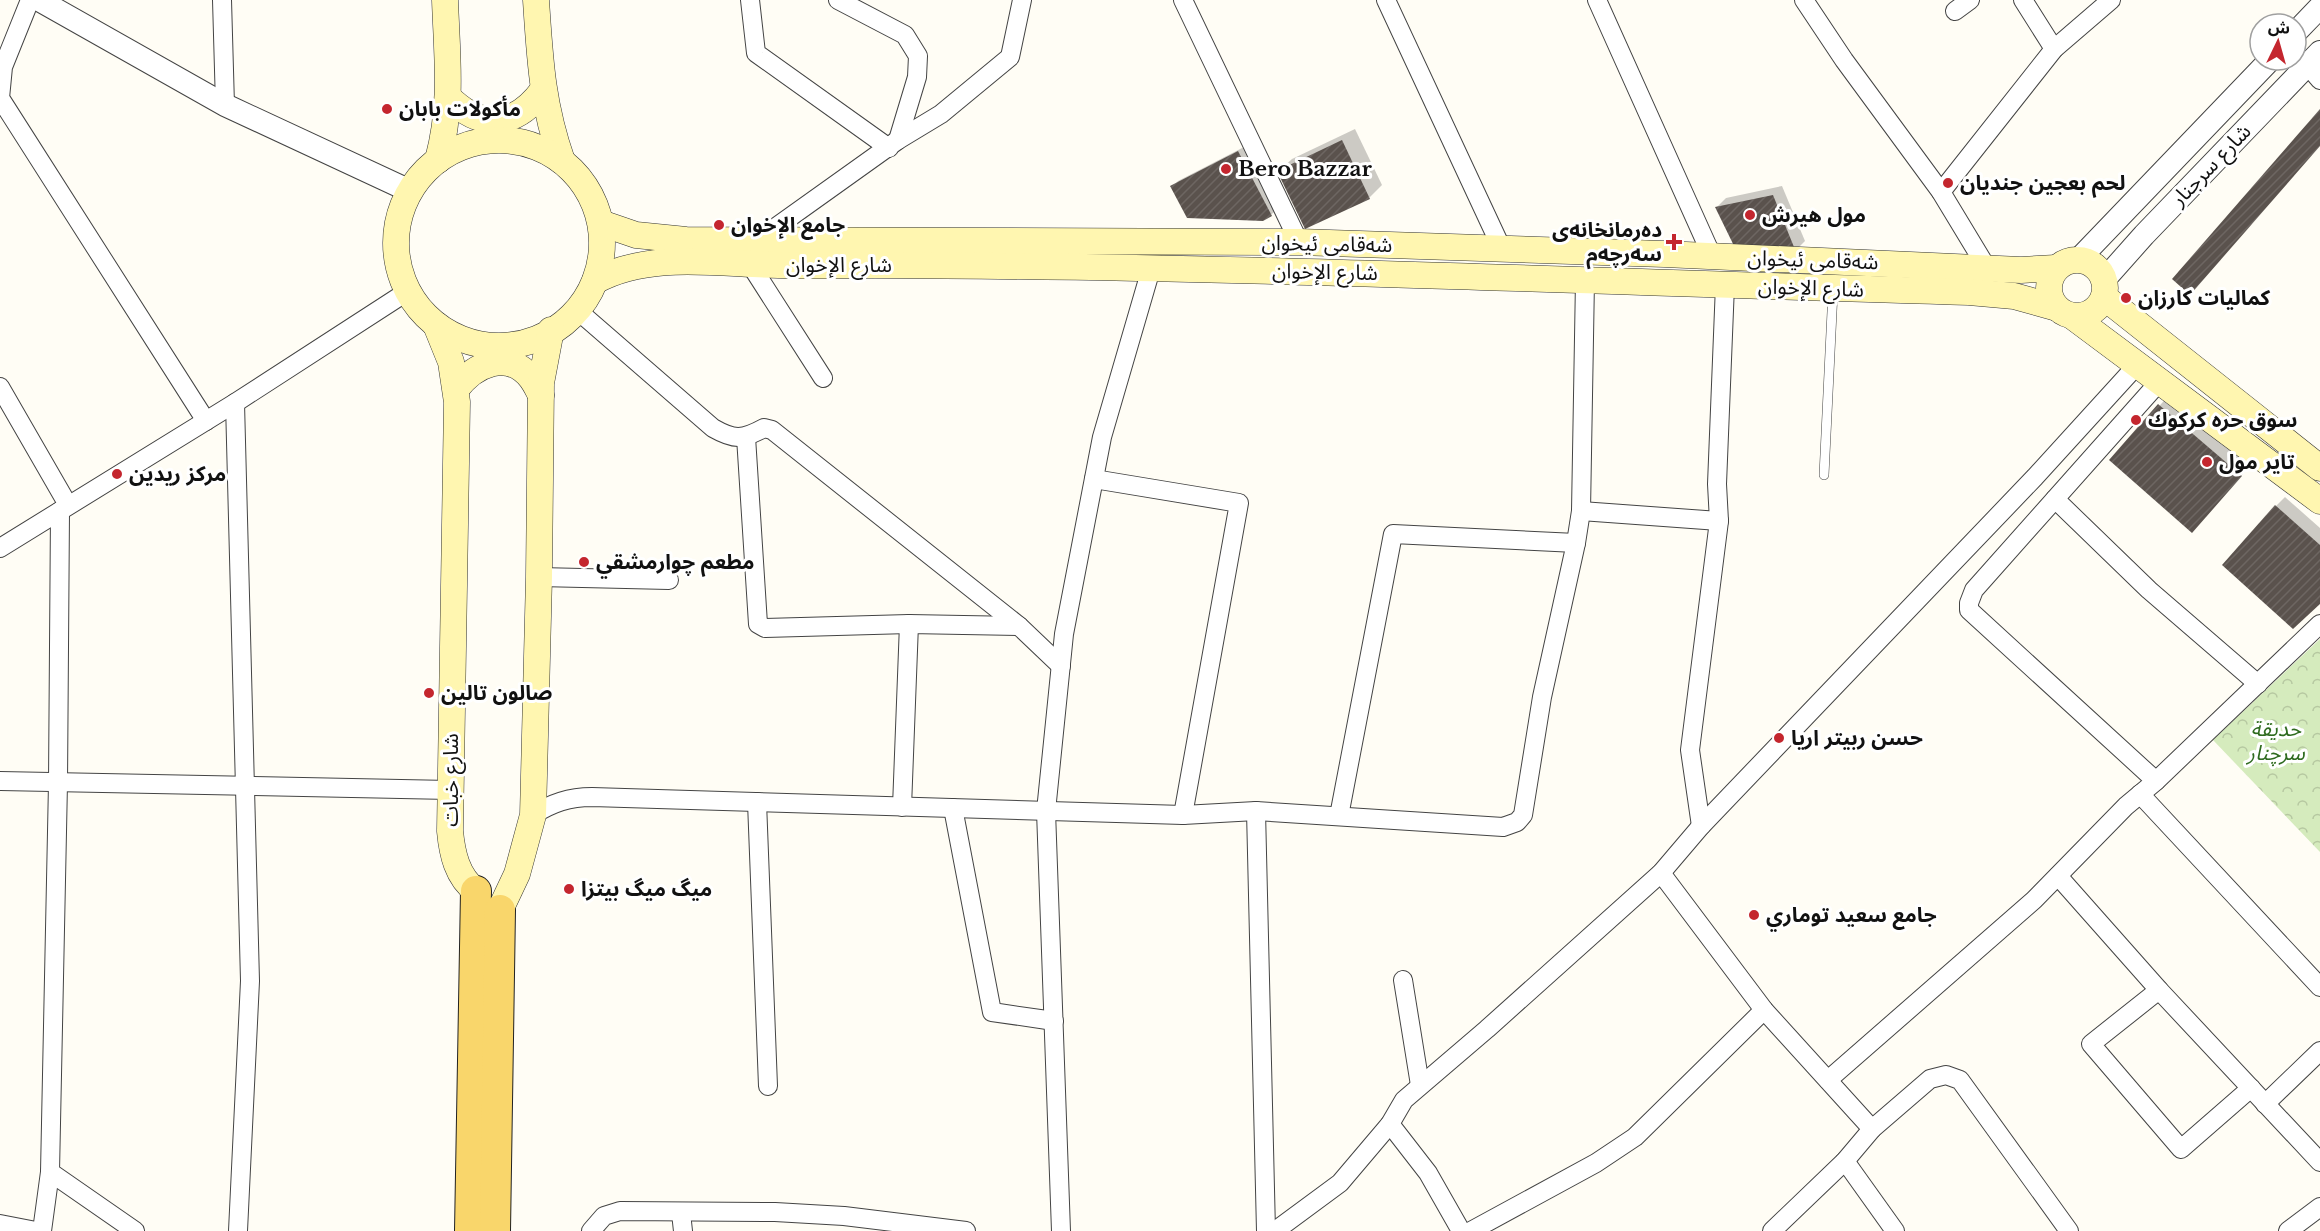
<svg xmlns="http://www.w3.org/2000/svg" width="2320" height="1231" font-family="'Libre Baskerville','Noto Sans Arabic',serif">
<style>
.park{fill:url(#park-crowns)}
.shadow{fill:#0003}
.building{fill:url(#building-hatch)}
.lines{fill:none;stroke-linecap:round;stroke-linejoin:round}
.service-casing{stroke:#444;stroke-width:10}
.minor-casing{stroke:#444;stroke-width:20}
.tertiary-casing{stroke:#444;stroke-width:24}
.secondary-casing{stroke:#333;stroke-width:27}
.primary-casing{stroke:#222;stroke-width:32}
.service{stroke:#fff;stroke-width:9}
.minor{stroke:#fff;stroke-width:18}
.tertiary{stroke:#fff;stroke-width:22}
.secondary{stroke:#fff6b0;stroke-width:26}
.primary{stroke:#f9d66b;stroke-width:30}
.poi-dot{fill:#c4262e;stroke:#fff;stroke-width:2}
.labels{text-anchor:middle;stroke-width:6;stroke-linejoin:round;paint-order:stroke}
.poi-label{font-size:21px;font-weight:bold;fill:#111;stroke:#fff;text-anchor:start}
.street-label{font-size:21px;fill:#111;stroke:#fff}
.park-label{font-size:21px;font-style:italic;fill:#2f6b1f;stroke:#fff}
</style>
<defs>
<pattern id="park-crowns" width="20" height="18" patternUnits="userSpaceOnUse" patternTransform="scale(1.5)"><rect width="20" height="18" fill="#d5ebbd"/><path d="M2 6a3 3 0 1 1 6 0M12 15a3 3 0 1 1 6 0" fill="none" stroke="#b6c8a1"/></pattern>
<pattern id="building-hatch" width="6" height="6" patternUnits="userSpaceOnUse" patternTransform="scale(1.5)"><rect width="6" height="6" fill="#5a524d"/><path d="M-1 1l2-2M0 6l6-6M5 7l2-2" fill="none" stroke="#6d6662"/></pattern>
</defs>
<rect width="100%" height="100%" fill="#fffdf5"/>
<polygon class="park" points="2320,639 2320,852 2213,740"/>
<g class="shadow">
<polygon points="1355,129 1382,185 1369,198 1279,171 1292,159"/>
<polygon points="1244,147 1277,209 1271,215 1172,187 1178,181"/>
<polygon points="1782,186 1805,241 1796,250 1717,207 1726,198"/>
<polygon points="2172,392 2219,440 2250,466 2201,522 2111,459"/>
<polygon points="2285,497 2320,528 2320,602 2276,506"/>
</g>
<g class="building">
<polygon points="2320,109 2320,146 2190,295 2172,279"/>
<polygon points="1342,140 1370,199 1305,229 1277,171"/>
<polygon points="1238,151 1272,216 1263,221 1187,218 1170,186"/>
<polygon points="1773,195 1796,252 1736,250 1715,207"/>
<polygon points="2158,404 2242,476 2192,533 2109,460"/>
<polygon points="2275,505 2320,545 2320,604 2293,629 2222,565"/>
</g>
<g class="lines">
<defs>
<polyline id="service" points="1824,475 1833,291"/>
<g id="minor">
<polyline points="30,0 3,67 0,98 206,421"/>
<polyline points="222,0 225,105"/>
<polyline points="750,0 756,53 889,148"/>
<polyline points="838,0 905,35 918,56 917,77 898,140"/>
<polyline points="1183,0 1299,242"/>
<polyline points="1386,0 1502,249"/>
<polyline points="1597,0 1712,256"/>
<polyline points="1804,0 1844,60 1941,192 1987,268"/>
<polyline points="2023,0 2054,49"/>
<polyline points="1955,11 1970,0"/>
<polyline points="2308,66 2320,80"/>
<polyline points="1941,192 2054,49 2111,0"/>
<polyline points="758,240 898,140 941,114 1010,57 1022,0"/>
<polyline points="750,264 823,378"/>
<path d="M577,310L713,428C734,440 742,440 764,428L772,430L1019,626L1061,666"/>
<polyline points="0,387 68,505"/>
<polyline points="235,403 250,981 238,1231"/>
<polyline points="746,437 758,624 765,628 909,624 1019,626"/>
<polyline points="1094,479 1239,503 1183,815"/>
<polyline points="2055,499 2149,590 2258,684"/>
<polyline points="60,511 58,783 50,1172 135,1231"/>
<polyline points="1581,511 1719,521"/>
<polyline points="0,548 235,403 408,291"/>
<polyline points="539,577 669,580"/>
<polyline points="0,781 450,790"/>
<polyline points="2156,781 1969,610 1969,603 1974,590 2160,381"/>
<polyline points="2140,794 2320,987"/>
<polyline points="757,802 768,1086"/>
<polyline points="902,807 909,624"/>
<polyline points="953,808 992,1012 1054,1021"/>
<polyline points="1256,811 1266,1231"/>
<path d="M533,815C552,803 569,797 592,797L1183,815L1256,811L1503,827L1517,822L1523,815L1542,697L1576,543L1581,511L1585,280"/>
<polyline points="1339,816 1393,534 1576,543"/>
<polyline points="1701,826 1690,750 1719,521 1717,484 1725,285"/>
<polyline points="1661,873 1764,1010 1872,1129 1930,1079 1946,1075 1960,1080 2069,1231"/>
<polyline points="2058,876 2159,990 2320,1162"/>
<polyline points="1403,980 1420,1085"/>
<polyline points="2159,990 2091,1044 2181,1149 2251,1088"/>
<polyline points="1828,1080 2034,900 2126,806 2156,781 2320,624"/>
<polyline points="2265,1104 2320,1051"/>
<polyline points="1390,1124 1428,1173 1461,1231"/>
<polyline points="1845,1161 1895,1231"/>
<polyline points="681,1213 683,1231"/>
<polyline points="0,1224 36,1231"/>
<polyline points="42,1231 50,1172"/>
<polyline points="591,1231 604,1216 620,1211 775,1212 844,1216 966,1231"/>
<polyline points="1061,1231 1046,811 1064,634 1102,437 1151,269"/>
<polyline points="1275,1231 1340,1183 1390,1124 1404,1100 1487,1029 1661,873 1701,826 2035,477 2138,364"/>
<polyline points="1471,1231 1596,1163 1635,1137 1764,1010"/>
<polyline points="1772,1231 1845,1161 1872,1129"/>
<polyline points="2288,1231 2320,1207"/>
</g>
<g id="tertiary">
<polyline points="39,0 225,105 410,191"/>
<polyline points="2296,32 2320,7"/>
<polyline points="2079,259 2270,60"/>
<polyline points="2104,280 2144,235 2320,52"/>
</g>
<g id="secondary">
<path d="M536,0C540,60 542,104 562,161"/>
<path d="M448,97C481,130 515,128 543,90"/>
<circle cx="499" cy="243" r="103"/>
<path d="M438,160C453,104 447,57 445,0"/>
<polyline points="601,223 636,235 686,240 1299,242 1664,254 2021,270 2056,268"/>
<circle cx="2077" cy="288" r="28"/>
<path d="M595,281C649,251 719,264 778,265C811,266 843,265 875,265C1240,266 1604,282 1969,292L2014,296L2057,308"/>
<polyline points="2104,297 2320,468"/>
<polyline points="2072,316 2320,501"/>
<path d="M436,325L451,362L457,402L450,831C452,853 457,877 476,891"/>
<path d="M456,389C475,364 508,349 531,378C535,383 538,390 541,395"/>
<polyline points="500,910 517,874 533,815 539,577 541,383 551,330"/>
</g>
<g id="primary">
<polyline points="470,1231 476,891"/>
<polyline points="495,1231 500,910"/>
</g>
</defs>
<use href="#service" class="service-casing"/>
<use href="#minor" class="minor-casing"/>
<use href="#tertiary" class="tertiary-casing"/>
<use href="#secondary" class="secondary-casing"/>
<use href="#primary" class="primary-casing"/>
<use href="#service" class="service"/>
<use href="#minor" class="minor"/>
<use href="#tertiary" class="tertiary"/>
<use href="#secondary" class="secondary"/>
<use href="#primary" class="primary"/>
</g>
<g class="poi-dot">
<circle cx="387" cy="109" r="6"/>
<circle cx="1226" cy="169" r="6"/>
<circle cx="1948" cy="183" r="6"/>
<circle cx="1750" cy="215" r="6"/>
<circle cx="719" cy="225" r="6"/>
<path d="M1671 233h6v6h6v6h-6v6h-6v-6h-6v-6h6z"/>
<circle cx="2126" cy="298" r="6"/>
<circle cx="2136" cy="420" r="6"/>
<circle cx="2207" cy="462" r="6"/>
<circle cx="117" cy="474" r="6"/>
<circle cx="584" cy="562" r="6"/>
<circle cx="429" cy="693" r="6"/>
<circle cx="1779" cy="738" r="6"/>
<circle cx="569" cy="889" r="6"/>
<circle cx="1754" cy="915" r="6"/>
</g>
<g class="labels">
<g class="poi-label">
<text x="399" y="116">مأكولات بابان</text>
<text x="1238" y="176">Bero Bazzar</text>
<text x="1960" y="190">لحم بعجين جنديان</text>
<text x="1762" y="222">مول هيرش</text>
<text x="731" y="232">جامع الإخوان</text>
<text x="1662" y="237" text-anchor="end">دەرمانخانەی<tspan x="1662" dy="24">سەرچەم</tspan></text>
<text x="2138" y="305">كمالیات كارزان</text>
<text x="2148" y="427">سوق حره كركوك</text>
<text x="2219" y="469">تاير مول</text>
<text x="129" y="481">مركز ريدين</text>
<text x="596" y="569">مطعم چوارمشقي</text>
<text x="441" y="700">صالون تالين</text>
<text x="1791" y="745">حسن ربيتر اريا</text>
<text x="581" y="896">ميگ ميگ بيتزا</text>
<text x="1766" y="922">جامع سعيد توماري</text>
</g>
<g class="street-label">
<text transform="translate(2211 165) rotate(-46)" y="7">شارع سرجنار</text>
<text transform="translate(1327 244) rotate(1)" y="7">شەقامی ئیخوان</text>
<text transform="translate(1813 260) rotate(2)" y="7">شەقامی ئیخوان</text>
<text x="839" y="272">شارع الإخوان</text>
<text transform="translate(1325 272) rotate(1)" y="7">شارع الإخوان</text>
<text transform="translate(1811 288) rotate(2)" y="7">شارع الإخوان</text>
<text transform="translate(451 780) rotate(-90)" y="7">شارع خبات</text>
</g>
<g class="park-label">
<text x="2276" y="736">حديقة<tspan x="2276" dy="24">سرچنار</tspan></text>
</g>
</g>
<g transform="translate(2278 42) rotate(5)"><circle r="28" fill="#ffffff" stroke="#a0a0a0" stroke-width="1.5"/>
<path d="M0-4.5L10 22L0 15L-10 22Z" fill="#c4262e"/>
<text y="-9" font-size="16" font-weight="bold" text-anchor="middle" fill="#111111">ش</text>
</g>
</svg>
